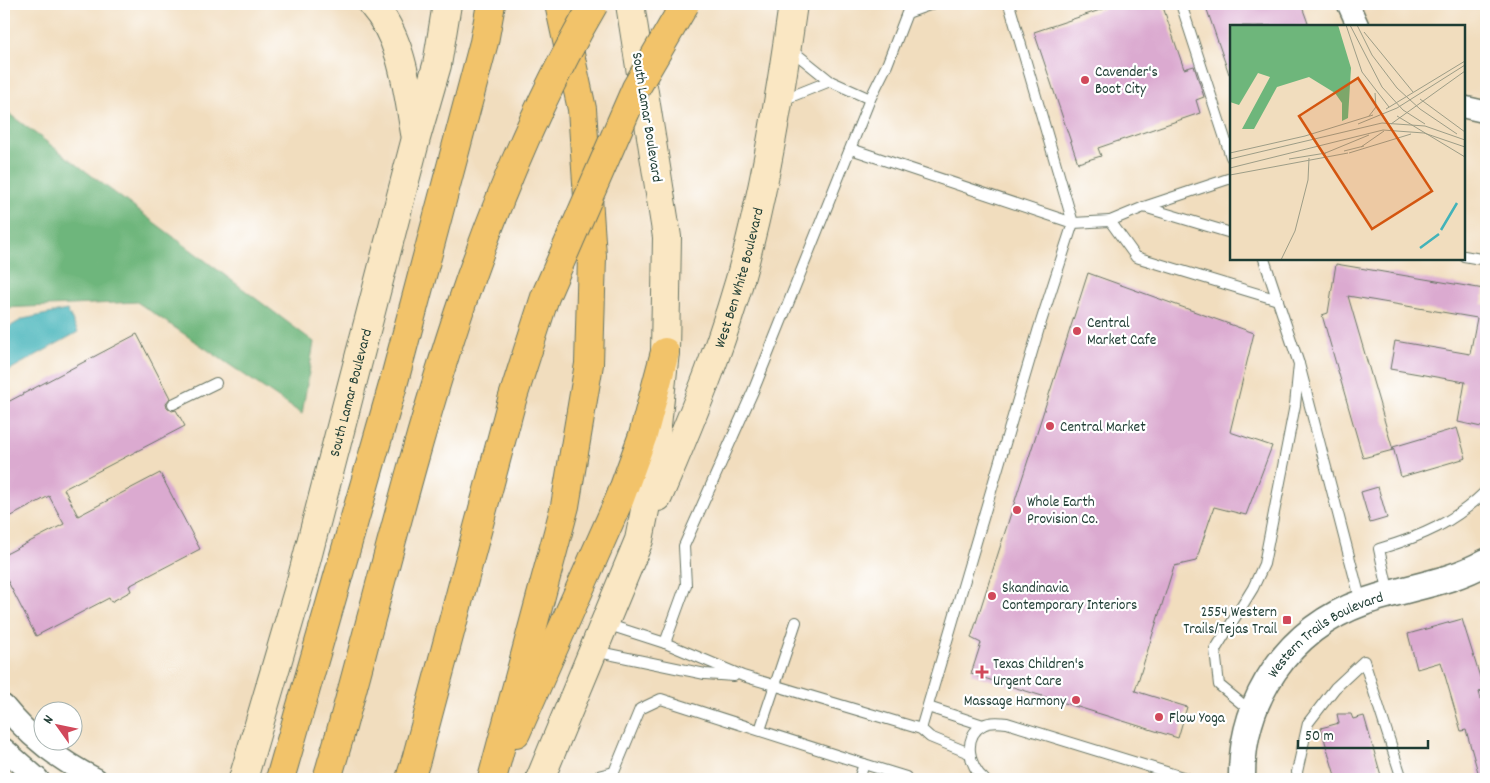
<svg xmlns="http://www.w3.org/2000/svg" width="1490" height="783" font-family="Dekko,sans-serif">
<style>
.forest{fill:#6eb67b;stroke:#467a58}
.water{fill:#43b3b9;stroke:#317876}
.building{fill:#dbaad0}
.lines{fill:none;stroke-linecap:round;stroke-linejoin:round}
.service-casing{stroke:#687564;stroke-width:12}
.minor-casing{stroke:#687564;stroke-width:24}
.tertiary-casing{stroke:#687564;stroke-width:29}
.secondary-casing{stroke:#687564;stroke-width:30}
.motorway-casing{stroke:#687564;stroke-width:30}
.service{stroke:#fff;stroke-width:10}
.minor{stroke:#fff;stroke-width:21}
.tertiary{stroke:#fff;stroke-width:26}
.secondary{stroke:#fae7c3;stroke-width:28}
.motorway{stroke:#f2c36a;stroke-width:28}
.motorway-bridge-casing{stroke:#687564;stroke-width:30;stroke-linecap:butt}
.motorway-bridge{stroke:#f2c36a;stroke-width:28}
.poi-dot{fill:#d1495b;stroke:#fff;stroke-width:2}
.labels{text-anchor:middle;stroke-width:4.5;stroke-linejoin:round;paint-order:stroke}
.poi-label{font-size:15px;fill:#1f3d34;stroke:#fff;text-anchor:start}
.street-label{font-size:15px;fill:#1f3d34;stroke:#fff}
.inset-river{fill:none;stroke:#43b3b9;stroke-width:2.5}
.inset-road{fill:none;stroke:#9d9d87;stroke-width:1}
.view{fill:#d45610;fill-opacity:0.15;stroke:#d45610;stroke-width:2.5}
.inset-edge{fill:none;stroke:#1f3d34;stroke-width:2.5}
</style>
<rect width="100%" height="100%" fill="#fff"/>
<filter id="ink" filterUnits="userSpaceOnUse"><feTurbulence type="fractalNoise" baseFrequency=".02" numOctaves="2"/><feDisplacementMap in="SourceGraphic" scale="10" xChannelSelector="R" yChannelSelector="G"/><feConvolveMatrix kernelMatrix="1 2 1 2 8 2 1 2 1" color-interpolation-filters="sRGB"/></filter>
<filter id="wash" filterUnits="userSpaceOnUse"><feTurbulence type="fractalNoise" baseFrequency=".0096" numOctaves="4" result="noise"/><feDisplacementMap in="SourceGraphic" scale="20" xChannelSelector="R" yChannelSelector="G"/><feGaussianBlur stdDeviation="1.12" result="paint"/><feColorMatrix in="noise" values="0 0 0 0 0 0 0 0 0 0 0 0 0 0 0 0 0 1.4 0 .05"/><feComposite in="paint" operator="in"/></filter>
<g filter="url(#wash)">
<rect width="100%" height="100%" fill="#f1ddbe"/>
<polygon class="forest" points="4,110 314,342 302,414 137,302 4,308"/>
<polygon class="water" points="67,310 78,332 4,373 4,330 23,319"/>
<g id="blocks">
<g class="building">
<polygon points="1118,4 1162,4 1184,69 1194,66 1204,97 1196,100 1200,113 1098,148 1101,156 1078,163 1034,32"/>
<polygon points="1205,4 1301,4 1309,26 1231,26 1231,74 1229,74"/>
<polygon points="1336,264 1484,289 1482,304 1486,305 1486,428 1458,422 1465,382 1390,369 1395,341 1470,354 1477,318 1348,296 1393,450 1363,458 1322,315 1328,313"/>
<polygon points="1088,273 1254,333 1230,432 1272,446 1246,515 1214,507 1196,561 1174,566 1135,691 1187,707 1178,738 971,674 981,643 971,638"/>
<polygon points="137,334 170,398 166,403 167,407 172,411 176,410 185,426 64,489 78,516 160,473 200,549 129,586 131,591 111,602 109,598 36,636 4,574 4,555 64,524 49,496 4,520 4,404"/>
<polygon points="1457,428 1466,458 1401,477 1393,447"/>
<polygon points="1378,487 1387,518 1370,523 1361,492"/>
<polygon points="1462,619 1484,690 1479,692 1486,716 1486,779 1480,779 1466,730 1461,731 1441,662 1417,669 1408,634"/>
<polygon points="1337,714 1351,714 1353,719 1364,716 1382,779 1336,779 1321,728 1339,723"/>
</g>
</g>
</g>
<g filter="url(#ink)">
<use href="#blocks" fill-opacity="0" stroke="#687564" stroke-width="1"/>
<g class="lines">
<defs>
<g id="service">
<polyline points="1181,4 1231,157"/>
<polyline points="789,48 830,81 870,99"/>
<polyline points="780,101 830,81"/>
<polyline points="851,149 1073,223 1110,221"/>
<polyline points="1144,207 1231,178"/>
<polyline points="1231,233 1144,207 1110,221 1136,257 1278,300"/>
<polyline points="1464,256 1486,260"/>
<polyline points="1264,259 1299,364 1361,602"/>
<polyline points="173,404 216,383"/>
<path d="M1389,594L1379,549C1423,536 1453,523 1486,491"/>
<polyline points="606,624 665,643 743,676 921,729 930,737 969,753"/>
<polyline points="665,643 686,585 684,546 754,389 870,99 887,65 907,13 932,4"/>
<polyline points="594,651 705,674 734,676"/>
<polyline points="928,707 983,725"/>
<polyline points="1252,712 1219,685 1215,650 1253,588 1264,564 1295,405 1299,364"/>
<polyline points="921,729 1039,328 1073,223 1009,4"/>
<polyline points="760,730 796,622"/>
<polyline points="864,764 906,777"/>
<polyline points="596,779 598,776 614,772 640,709 661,699 864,764 859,779"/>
<path d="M984,779C969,767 962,736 983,725C990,721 1000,722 1007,723L1189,779"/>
<polyline points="1298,779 1297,772 1308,723 1335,688 1364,661 1402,779"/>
</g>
<g id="minor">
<polyline points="1348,4 1358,26"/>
<polyline points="1464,107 1486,112"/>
<path d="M4,706C29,737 60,761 96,779"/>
<polyline points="4,749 38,779"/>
</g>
<g id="tertiary">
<path id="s1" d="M1242,779C1241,699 1288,629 1364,602C1405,587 1448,584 1486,562"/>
</g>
<g id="secondary">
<path d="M372,4C403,39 407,89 415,133"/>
<path id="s2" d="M658,497C693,416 728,332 749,245C769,166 782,84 793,4"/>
<path id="s3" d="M243,779L301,581L416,138L437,65L447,4"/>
<polyline points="540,779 639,540 651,480 665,352 667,237 630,4"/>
</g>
<g id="motorway">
<polyline points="516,733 620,498 643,435 665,352"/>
<polyline points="280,779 393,385 484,42 491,4"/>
<polyline points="327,779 339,738"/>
<polyline points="410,779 416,760"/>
<polyline points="492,779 565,506 589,364 592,256 582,109 559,4"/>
</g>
</defs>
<use href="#service" class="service-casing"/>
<use href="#minor" class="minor-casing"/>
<use href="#tertiary" class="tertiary-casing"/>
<use href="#secondary" class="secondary-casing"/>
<use href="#motorway" class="motorway-casing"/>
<use href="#service" class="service"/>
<use href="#minor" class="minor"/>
<use href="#tertiary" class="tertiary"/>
<use href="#secondary" class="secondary"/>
<use href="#motorway" class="motorway"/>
<defs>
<g id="motorway-bridge">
<path d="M339,738C408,488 462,229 594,4"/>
<polyline points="416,760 512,400 545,297 636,88 685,4"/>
</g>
</defs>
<use href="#motorway-bridge" class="motorway-bridge-casing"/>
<use href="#motorway-bridge" class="motorway-bridge"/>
</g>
</g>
<g class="poi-dot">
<circle cx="1085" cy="80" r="5"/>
<circle cx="1077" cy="331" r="5"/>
<circle cx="1050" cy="426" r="5"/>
<circle cx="1017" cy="510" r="5"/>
<circle cx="992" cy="596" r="5"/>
<rect x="1282" y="615" width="10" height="10" rx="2.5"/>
<path d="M979.5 664.5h5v5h5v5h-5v5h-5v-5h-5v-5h5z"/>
<circle cx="1076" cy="700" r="5"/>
<circle cx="1159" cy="717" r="5"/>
</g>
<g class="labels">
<g class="poi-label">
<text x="1095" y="76">Cavender's<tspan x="1095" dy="17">Boot City</tspan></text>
<text x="1087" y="327">Central<tspan x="1087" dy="17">Market Cafe</tspan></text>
<text x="1060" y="431">Central Market</text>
<text x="1027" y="506">Whole Earth<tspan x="1027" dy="17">Provision Co.</tspan></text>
<text x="1002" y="592">Skandinavia<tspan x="1002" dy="17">Contemporary Interiors</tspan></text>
<text x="1277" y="616" text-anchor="end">2554 Western<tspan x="1277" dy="17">Trails/Tejas Trail</tspan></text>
<text x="993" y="668">Texas Children's<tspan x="993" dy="17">Urgent Care</tspan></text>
<text x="1066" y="705" text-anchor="end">Massage Harmony</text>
<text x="1169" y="722">Flow Yoga</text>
</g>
<g class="street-label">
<text transform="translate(648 117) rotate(81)" y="5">South Lamar Boulevard</text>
<text dy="5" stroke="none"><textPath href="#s2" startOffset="234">West Ben White Boulevard</textPath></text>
<text dy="5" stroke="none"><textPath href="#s3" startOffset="401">South Lamar Boulevard</textPath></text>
<text dy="5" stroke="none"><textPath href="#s1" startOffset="179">Western Trails Boulevard</textPath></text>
</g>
</g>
<g transform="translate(1230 25)">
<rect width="235" height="235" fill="#f1ddbe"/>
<path d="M0,0H108L121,43L118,93L112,96V78L105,68L79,52L47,62L24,104H12L40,52L28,48L9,80L0,77Z" fill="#6eb67b"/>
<path class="inset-river" d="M211,205L227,178M190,223L209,209"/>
<path class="inset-road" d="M116,0L132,47L159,82M120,0L152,62L173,85L195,99M127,0L142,30L167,63L190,84L227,109M134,7L183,67M190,74L235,107M156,84L235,36M139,91L146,82L145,68M167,91L235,132M128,99L167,83L235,40M161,99L235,46M131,122L154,106M114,126L134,121M0,128L75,111L143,90M119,128L181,109M93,129L139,110M0,134L152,98L195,101L235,115M59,134L96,128M0,143L153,105L194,108L235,122M0,150L118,128M51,235L65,206L78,155L79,133"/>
<path class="view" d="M128,53L202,166L142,204L69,91Z"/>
<rect width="235" height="235" class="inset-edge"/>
</g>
<rect width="1490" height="783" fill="none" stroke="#fff" stroke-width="20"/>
<g transform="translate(58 726) rotate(303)"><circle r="24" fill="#ffffff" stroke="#a5b1ae"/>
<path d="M0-4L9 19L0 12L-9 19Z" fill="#d1495b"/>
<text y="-8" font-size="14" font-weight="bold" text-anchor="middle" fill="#1f3d34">N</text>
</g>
<path d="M1298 740v8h130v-8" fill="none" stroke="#1f3d34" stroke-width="2.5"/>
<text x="1305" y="740" font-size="15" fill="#1f3d34" stroke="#ffffff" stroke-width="4" paint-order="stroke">50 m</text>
</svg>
